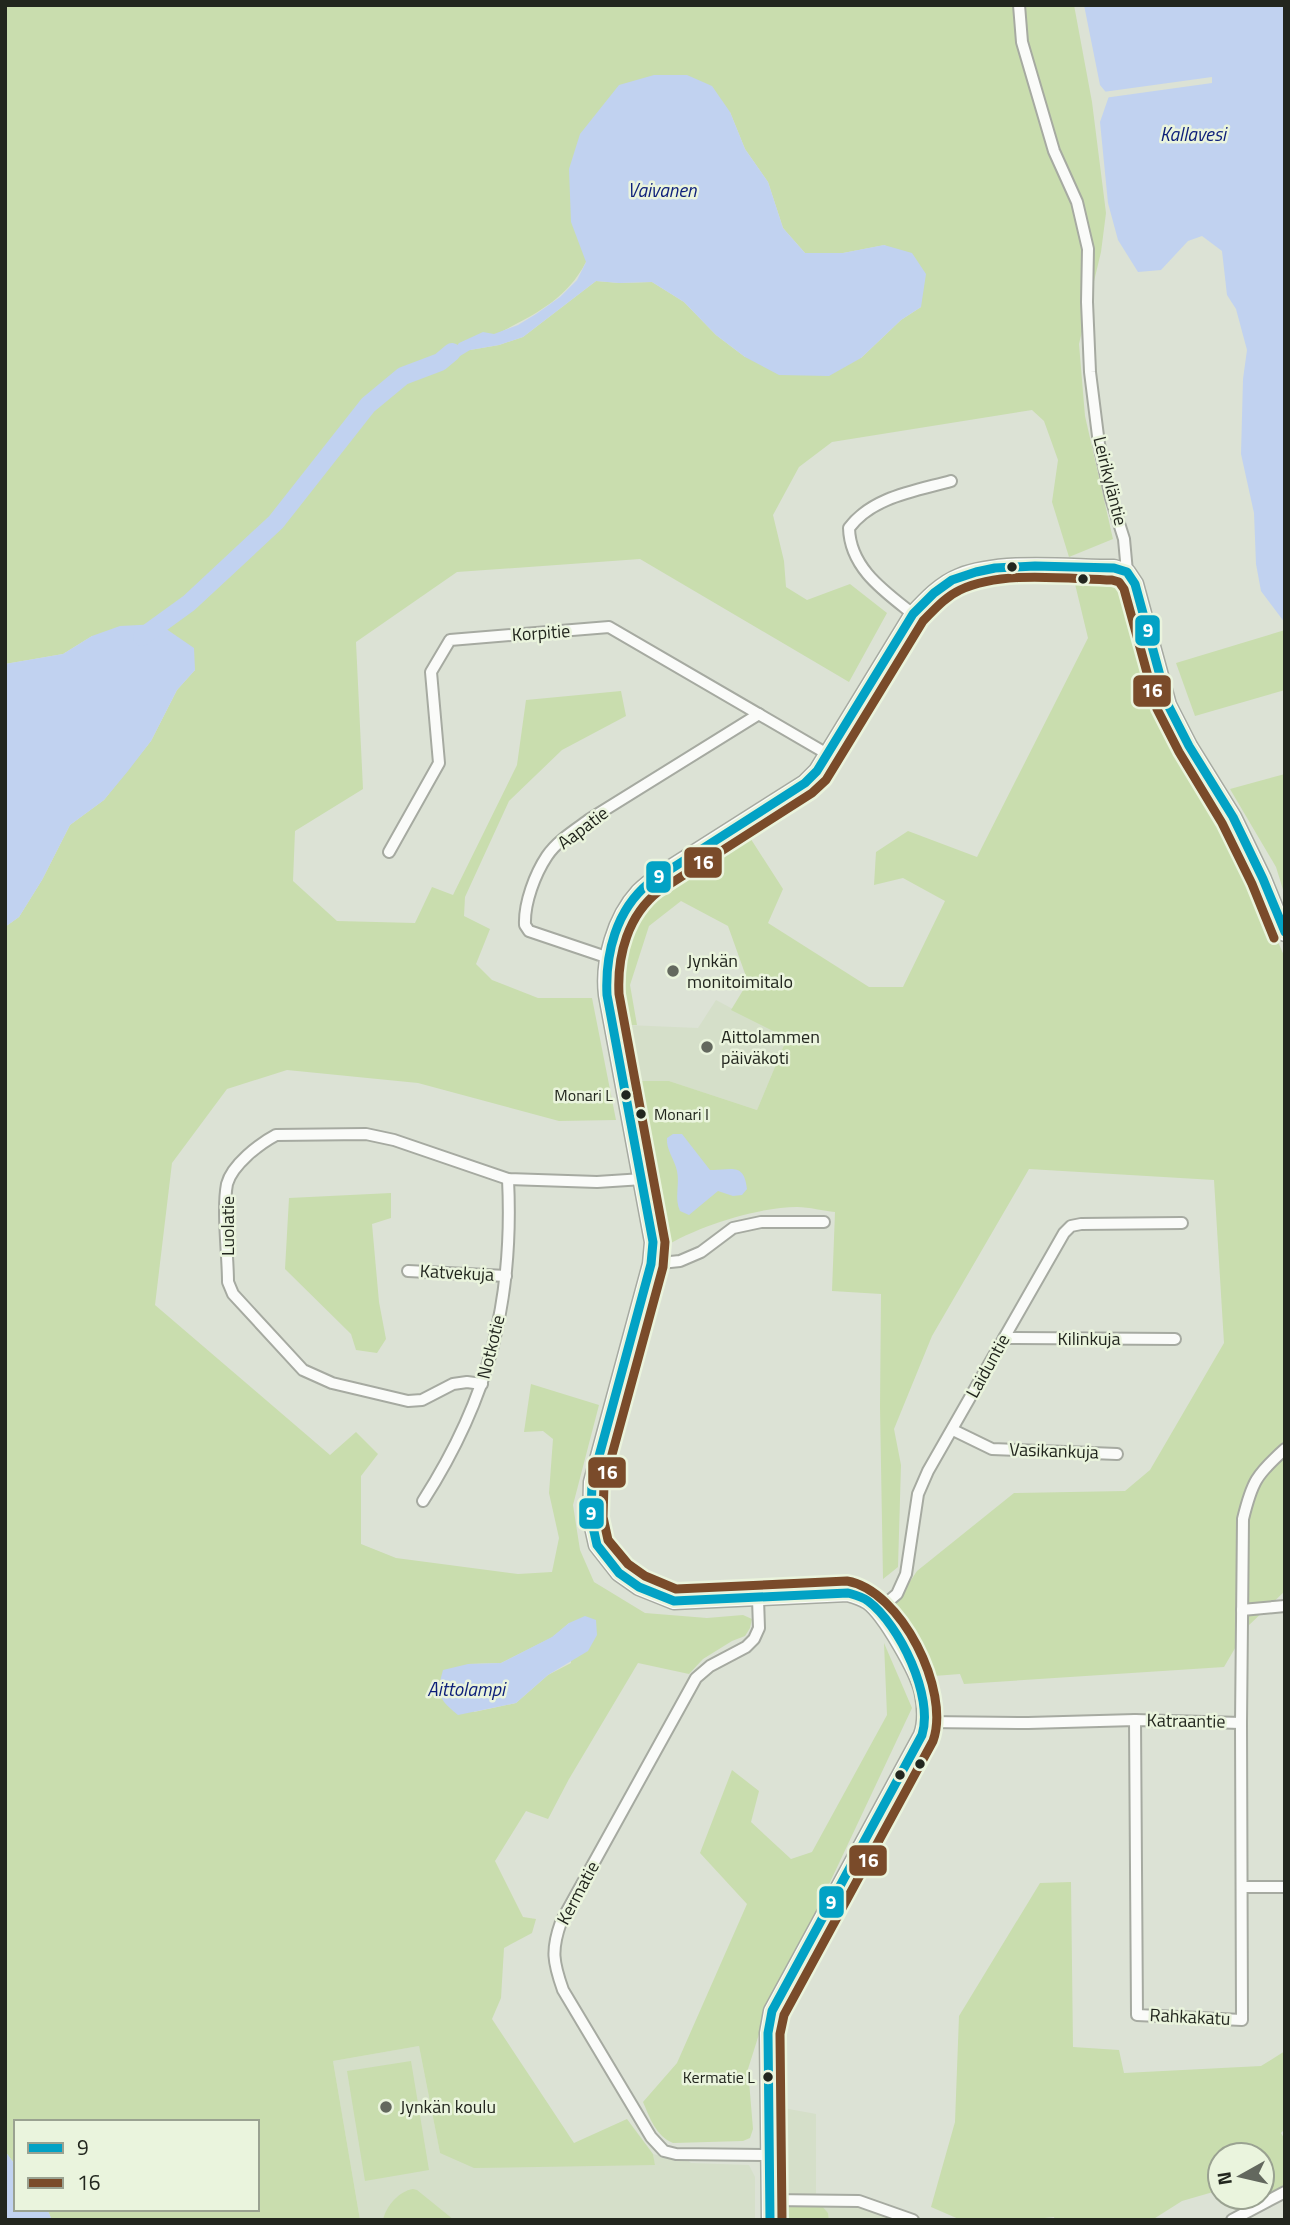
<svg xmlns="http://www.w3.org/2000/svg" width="1290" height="2225" font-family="'Titillium Web',sans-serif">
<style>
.built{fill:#d5dfc9}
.green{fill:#c9ddae;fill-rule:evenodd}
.water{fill:#c1d2f0}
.pier{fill:#dce2d5}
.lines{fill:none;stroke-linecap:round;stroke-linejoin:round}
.river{stroke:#c1d2f0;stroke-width:18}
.street-casing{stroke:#a6aaa1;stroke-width:14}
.secondary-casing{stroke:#a6aaa1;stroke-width:19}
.street{stroke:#fafbf9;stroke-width:10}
.secondary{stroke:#fafbf9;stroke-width:16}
.bus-1-casing{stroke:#eaf4dd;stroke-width:14}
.bus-2-casing{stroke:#eaf4dd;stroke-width:14}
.bus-1{stroke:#02a2c5;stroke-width:9}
.bus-2{stroke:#7a4b2a;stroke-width:9}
.bus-dot{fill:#22261e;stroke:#eaf4dd;stroke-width:2.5}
.poi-dot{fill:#63685e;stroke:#eaf4dd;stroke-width:2.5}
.labels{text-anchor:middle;stroke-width:5;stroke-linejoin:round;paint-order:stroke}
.bus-label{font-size:16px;fill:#22261e;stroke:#eaf4dd;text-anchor:end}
.street-label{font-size:18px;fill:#22261e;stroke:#eaf4dd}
.poi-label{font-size:18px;fill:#22261e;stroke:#eaf4dd;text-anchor:start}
.water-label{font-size:19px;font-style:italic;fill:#0d1f79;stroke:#eaf4dd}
.line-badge{stroke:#eaf4dd;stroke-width:2.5}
.badge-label{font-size:19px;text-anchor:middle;font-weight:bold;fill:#fff}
</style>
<rect width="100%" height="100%" fill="#dce2d5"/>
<g class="built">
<polygon points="716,1000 787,1038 757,1110 669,1081 637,1081 627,1025 698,1028"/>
<polygon points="419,2046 440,2153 655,2165 653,2154 668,2158 685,2158 691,2163 749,2165 755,2177 755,2220 360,2220 333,2061"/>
<polygon points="783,2108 816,2114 816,2195 782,2195"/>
<polygon points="822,2206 859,2206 900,2220 829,2220 828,2213"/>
</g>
<g class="green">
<path d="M5,5H1074L1092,102L1106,213L1101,252L1079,344L1085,416L1113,539L1069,557L1052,502L1058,460L1044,421L1032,410L832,442L799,467L773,515L784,561L786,587L807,600L850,584L887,613L849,682L640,559L457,572L356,642L363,789L295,831L293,881L337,921L415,923L432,887L453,895L517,765L526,700L621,691L626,716L562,750L509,801L465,897L464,916L490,929L476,964L492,980L538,998H592L616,1120L559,1121L418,1083L287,1070L227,1089L172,1163L155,1305L330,1455L356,1432L378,1454L361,1476V1544L396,1558L518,1574L552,1572L559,1538L549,1493L553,1439L543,1431L524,1432L531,1384L599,1405L573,1505L580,1550L594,1582L645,1613L707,1618L743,1615L752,1619L750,1628L745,1636L732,1641L703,1659L689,1674L638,1663L569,1779L548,1819L526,1811L495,1861L523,1917L536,1919L532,1933L504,1948L501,1998L492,2019L574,2143L627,2119L653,2154L655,2165L474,2168L440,2153L419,2046L333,2061L360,2220H52L47,2209H257V2122H16V2166L5,2151V927L19,917L42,880L70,825L104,800L151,741L177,690L195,670L92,636L63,654L5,664ZM730,112L745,149L768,182L783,228L805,253H843L885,245L921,307L901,320L861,358L745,357L716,335L684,302L652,282L619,283L596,281L523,337L499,345L470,350C513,321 560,312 586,262ZM569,1623L571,1663L548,1675L516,1703L474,1712L468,1664L501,1663L553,1637Z"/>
<path d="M1114,578L1127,589L1156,693L1191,776L1208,797L1237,846L1285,958V1591L1248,1626L1224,1667L964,1684L960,1674L934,1676L895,1604L917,1571L1014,1493L1125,1491L1150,1470L1224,1343L1214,1180L1029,1169L932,1336L894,1429L901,1465L898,1567L883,1579L880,1407L881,1294L832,1291L835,1212C823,1211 810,1207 797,1207C757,1207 691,1228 658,1251L635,1112L643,1108L637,1081H669L757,1110L787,1038L731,1010L748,982L728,926L681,901L649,926L630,985L637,1025H621L614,990L618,954L632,922L653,892L747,833L783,889L768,923L869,987H903L945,901L903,878L874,885L876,852L908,831L977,857L1088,638L1075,584Z"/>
<polygon points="1285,630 1285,690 1195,716 1176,663"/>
<polygon points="1285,774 1285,896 1276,867 1230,789"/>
<polygon points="391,1193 391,1218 372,1224 379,1302 386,1339 377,1353 356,1350 351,1334 285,1269 289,1198"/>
<path d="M884,1643L912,1708L760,2031L748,2069L753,2129L750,2138L743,2141L673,2143C656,2136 650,2118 643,2102L677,2063L747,1904L700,1853L732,1770L759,1791L751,1822L791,1859L812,1852L887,1715Z"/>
<polygon points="1071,1882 1073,2047 1119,2050 1124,2073 1261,2066 1285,2051 1285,2129 1281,2133 1285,2140 1285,2184 1258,2202 1255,2197 1262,2197 1262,2155 1220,2155 1220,2190 1182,2201 1152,2220 1055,2220 1054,2217 1025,2220 961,2220 931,2207 955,2122 959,2016 1040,1883"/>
<polygon points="411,2061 429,2170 365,2181 347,2071"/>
<path d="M413,2189L417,2190L454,2220H383C386,2206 399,2191 413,2189Z"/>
<polygon points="822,2206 828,2213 829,2220 783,2220 783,2207"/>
</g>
<g class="water">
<polygon points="1084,5 1285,5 1285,623 1261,591 1256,564 1254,513 1241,454 1243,379 1247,350 1236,309 1227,295 1222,251 1202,236 1188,241 1161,270 1138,272 1118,240 1108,203 1100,122 1109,96 1100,85"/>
<polygon points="654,75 687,75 712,86 730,112 745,149 768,182 783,228 805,253 843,253 884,245 912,253 926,274 921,307 901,320 861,358 829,376 779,375 745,357 716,335 684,302 652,282 619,283 596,281 523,337 499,345 470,350 460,356 452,352 459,343 483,332 494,334 518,325 536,314 560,297 577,280 586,262 571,222 569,169 580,134 619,85"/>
<polygon points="159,624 194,648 195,670 177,690 151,741 128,771 104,800 70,825 42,880 19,917 5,927 5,664 63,654 92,636 120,626"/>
<path d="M673,1134H682L710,1170C730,1171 744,1161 747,1189L742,1195L733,1196L718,1191L689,1215L680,1211C674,1198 680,1185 677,1171C675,1160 666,1150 667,1138Z"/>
<path d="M585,1616L596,1620L597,1635L588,1651L548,1675L516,1703L458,1715C439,1700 436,1694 443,1670L468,1664L501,1663L552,1637L569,1623Z"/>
<polygon points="5,2151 16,2166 16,2209 47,2209 52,2220 5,2220"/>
</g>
<polygon class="pier" points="1212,77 1212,83 1104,98 1103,94 1103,92"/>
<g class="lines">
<polyline class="river" points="142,637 189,603 276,522 368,405 403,376 440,362 452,352"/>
<defs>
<g id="street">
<polyline points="1019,5 1022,42 1054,151 1077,202 1088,249 1087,302 1090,372 1099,444 1111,498 1124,539 1127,572"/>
<path d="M913,614C884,591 850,568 849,528C872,497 915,491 951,481"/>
<polyline points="389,852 439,763 431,672 450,640 609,627 829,755"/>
<path d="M609,958L529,931L525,925C524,903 535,874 547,856C557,841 575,830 590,819L759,714"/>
<polyline points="651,1264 680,1261 701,1252 733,1228 761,1222 824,1222"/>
<polyline points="408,1271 506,1276"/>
<polyline points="1004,1338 1175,1339"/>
<path d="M482,1384L467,1382L453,1384L422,1400L408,1401L332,1383L303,1370L233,1294L228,1282C228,1254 222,1211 227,1184C232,1165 259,1144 276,1135L366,1134L394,1140L508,1179L597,1182L643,1179"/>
<polyline points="953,1430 992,1449 1117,1454"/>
<path d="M423,1501C489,1398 514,1301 508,1179"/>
<path d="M758,1599L759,1628L754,1639L746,1647L710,1666L696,1678L561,1922C551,1950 553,1962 563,1990L651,2137L664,2151L676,2154L769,2155"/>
<polyline points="878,1610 897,1594 906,1574 918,1494 928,1471 1064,1233 1071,1226 1081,1224 1182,1223"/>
<polyline points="1242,1610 1285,1606"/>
<polyline points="1135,1720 1137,2015 1242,2020 1241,1723"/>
<path d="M927,1722L1028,1723L1135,1720L1241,1723L1243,1519C1252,1482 1256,1475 1285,1449"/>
<polyline points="1242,1887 1285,1887"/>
<polyline points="770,2200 859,2201 913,2220"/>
<polyline points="1232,2220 1285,2192"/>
</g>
<path id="secondary" d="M770,2220L768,2033L772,2011L922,1735C927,1721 926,1708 923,1693C919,1672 885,1613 868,1601C862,1597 855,1595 848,1593L674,1601L639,1587L619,1573L597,1545L591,1518L592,1482L651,1264L653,1242L607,995C603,961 615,918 639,892C645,886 653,880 660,875L805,783L817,771L913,614C926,600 941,584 959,577C1001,560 1069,568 1114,568L1127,572L1135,584L1168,705L1189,746L1233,817L1263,879L1285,933"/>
</defs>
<use href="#street" class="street-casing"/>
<use href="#secondary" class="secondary-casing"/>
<use href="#street" class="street"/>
<use href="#secondary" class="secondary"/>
<defs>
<path id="bus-1" d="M770,2220L768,2033L772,2011L922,1735C934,1697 900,1625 868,1601C863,1597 855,1595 848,1593L674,1601L639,1587L619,1573L597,1545L591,1518L592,1482L651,1264L653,1242L607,995C605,954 616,910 649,883L805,783L817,771L913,614L934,593L952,580L976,572L995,568L1035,566L1114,568L1127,572L1135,584L1168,705L1189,746L1233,817L1263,879L1285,932"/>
<path id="bus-2" d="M782,2220L780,2034L784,2015L933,1741C951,1691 901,1590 847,1581L676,1589L645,1576L628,1564L608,1540L603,1517L604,1484L663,1267L665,1242L619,994C617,955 628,915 659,891L812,793L826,780L923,621C934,610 945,597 960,590C1003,570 1066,579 1112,580L1119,582L1124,589L1157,709L1179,752L1222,823L1252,884L1274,938"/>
</defs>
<use href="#bus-1" class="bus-1-casing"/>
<use href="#bus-2" class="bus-2-casing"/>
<use href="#bus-1" class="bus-1"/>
<use href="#bus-2" class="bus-2"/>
</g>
<g class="bus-dot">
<circle cx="1012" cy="567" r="6"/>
<circle cx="1083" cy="579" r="6"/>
<circle cx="626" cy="1095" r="6"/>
<circle cx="641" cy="1114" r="6"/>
<circle cx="920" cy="1764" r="6"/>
<circle cx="900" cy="1775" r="6"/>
<circle cx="768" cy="2077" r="6"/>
</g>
<g class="poi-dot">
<circle cx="673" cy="971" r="7"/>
<circle cx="707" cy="1047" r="7"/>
<circle cx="386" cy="2107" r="7"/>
</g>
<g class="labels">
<g class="bus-label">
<text x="613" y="1101">Monari L</text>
<text x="654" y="1120" text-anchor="start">Monari I</text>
<text x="755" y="2083">Kermatie L</text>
</g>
<g class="street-label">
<text transform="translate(1110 481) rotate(76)" y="6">Leirikyläntie</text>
<text transform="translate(541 633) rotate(-4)" y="6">Korpitie</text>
<text transform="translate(583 828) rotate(-37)" y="6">Aapatie</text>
<text transform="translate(228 1226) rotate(-90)" y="6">Luolatie</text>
<text transform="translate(457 1273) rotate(3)" y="6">Katvekuja</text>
<text x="1089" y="1345">Kilinkuja</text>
<text transform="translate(491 1347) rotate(-76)" y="6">Notkotie</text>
<text transform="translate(988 1366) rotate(-61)" y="6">Laiduntie</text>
<text transform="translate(1054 1451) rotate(2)" y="6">Vasikankuja</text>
<text transform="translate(1186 1721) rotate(1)" y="6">Katraantie</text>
<text transform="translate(578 1893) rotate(-62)" y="6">Kermatie</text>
<text transform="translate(1190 2017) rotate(3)" y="6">Rahkakatu</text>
</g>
<g class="poi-label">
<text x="687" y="967">Jynkän<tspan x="687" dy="21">monitoimitalo</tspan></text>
<text x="721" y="1043">Aittolammen<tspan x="721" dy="21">päiväkoti</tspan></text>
<text x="400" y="2113">Jynkän koulu</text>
</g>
<g class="water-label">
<text x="1193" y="141">Kallavesi</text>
<text x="662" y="197">Vaivanen</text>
<text x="466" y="1696">Aittolampi</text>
</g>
</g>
<g class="line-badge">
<rect x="1134" y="614" width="27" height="33" rx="7" fill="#02a2c5"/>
<rect x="1132" y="674" width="40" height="34" rx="7" fill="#7a4b2a"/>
<rect x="683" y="846" width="40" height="33" rx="7" fill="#7a4b2a"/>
<rect x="645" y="860" width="27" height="34" rx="7" fill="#02a2c5"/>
<rect x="587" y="1456" width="40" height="33" rx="7" fill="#7a4b2a"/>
<rect x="578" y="1497" width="27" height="33" rx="7" fill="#02a2c5"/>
<rect x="848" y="1844" width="40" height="33" rx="7" fill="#7a4b2a"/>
<rect x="818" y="1885" width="27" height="34" rx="7" fill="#02a2c5"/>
</g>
<g class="badge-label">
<text x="1148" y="637">9</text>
<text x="1152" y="697">16</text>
<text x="703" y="869">16</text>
<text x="659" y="883">9</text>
<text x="607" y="1479">16</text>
<text x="591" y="1520">9</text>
<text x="868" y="1867">16</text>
<text x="831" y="1909">9</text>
</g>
<rect width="1290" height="2225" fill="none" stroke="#22261e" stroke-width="14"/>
<rect x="14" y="2120" width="245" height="91" fill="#eaf4dd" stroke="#9aa291" stroke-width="2"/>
<rect x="28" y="2143" width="35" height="10" fill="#02a2c5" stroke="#9aa291" stroke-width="2"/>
<text x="77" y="2155" font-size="21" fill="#22261e">9</text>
<rect x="28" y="2178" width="35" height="10" fill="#7a4b2a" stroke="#9aa291" stroke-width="2"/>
<text x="77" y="2190" font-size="21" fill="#22261e">16</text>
<g transform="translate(1241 2176) rotate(262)"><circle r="33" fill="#eaf4dd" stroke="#9aa291" stroke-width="2"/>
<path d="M0-5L12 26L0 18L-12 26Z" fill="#63685e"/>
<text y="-10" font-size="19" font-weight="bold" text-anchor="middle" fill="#22261e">N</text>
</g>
</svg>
